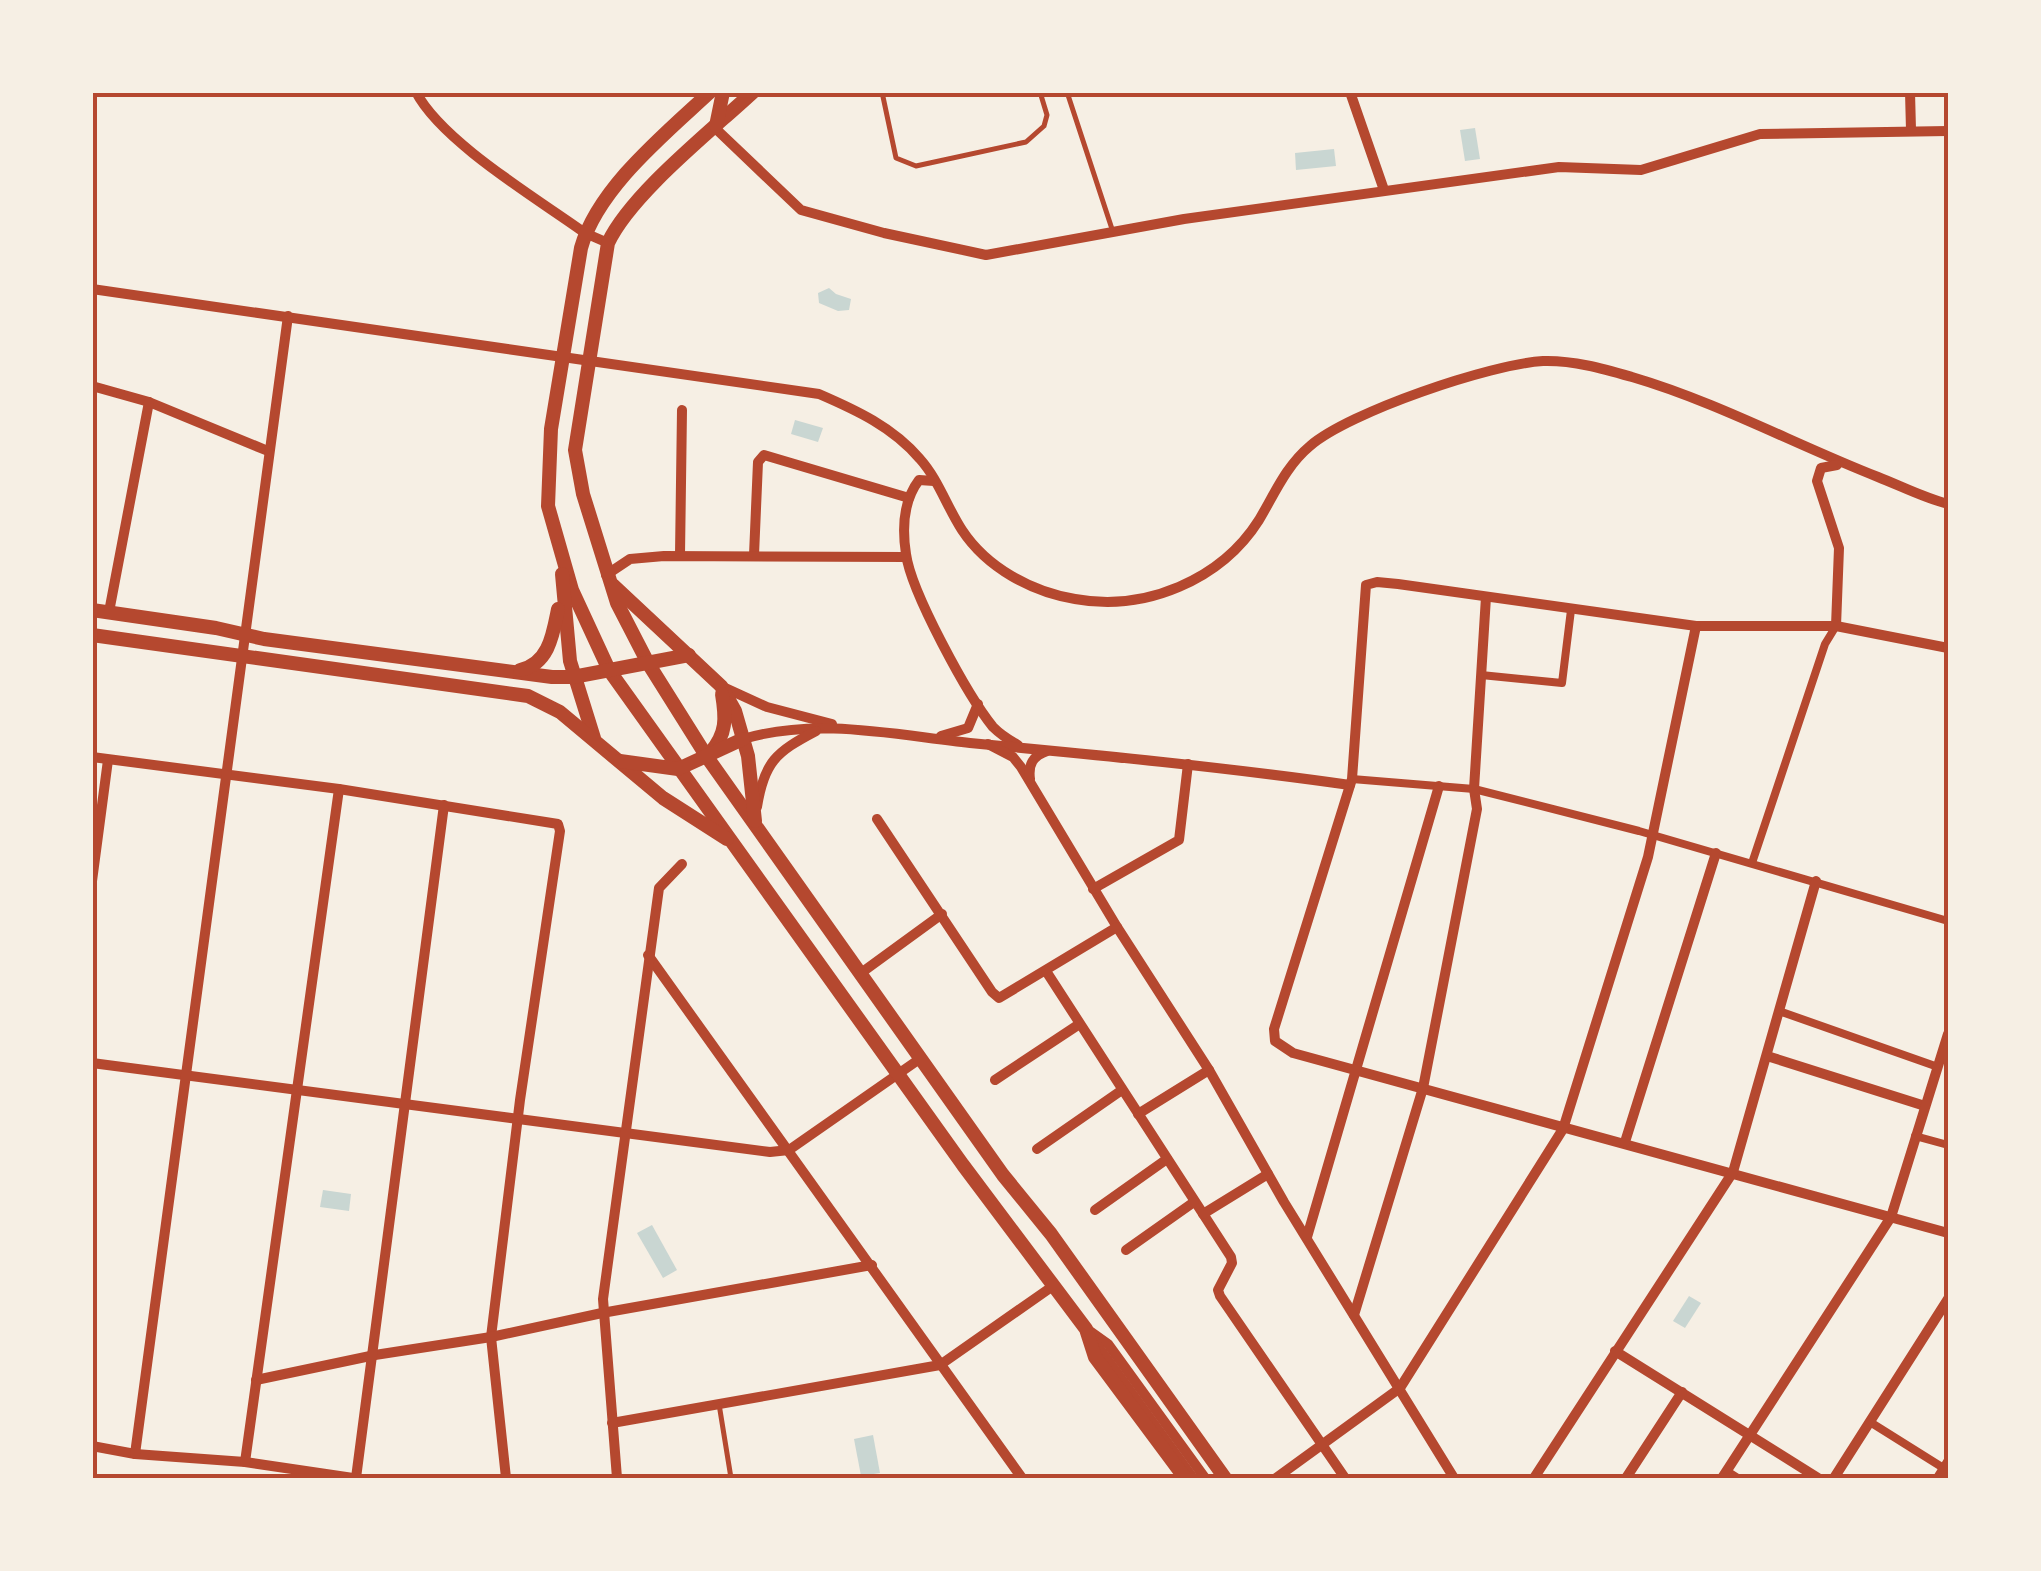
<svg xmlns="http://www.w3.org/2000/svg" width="2041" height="1571" font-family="'Roboto Serif',serif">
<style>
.water{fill:#c9d6d2}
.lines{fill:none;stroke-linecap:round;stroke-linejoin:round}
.service{stroke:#b5482f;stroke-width:5}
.pedestrian{stroke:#b5482f;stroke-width:8}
.minor{stroke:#b5482f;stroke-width:10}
.secondary{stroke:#b5482f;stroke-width:14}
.neatline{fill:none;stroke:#b5482f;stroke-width:4}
</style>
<rect width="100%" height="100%" fill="#f6efe4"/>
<g class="water">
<polygon points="1475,128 1480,159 1465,161 1460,130"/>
<polygon points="1334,149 1336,166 1296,170 1295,153"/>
<polygon points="829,288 836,294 851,299 849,310 838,311 819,303 818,293"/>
<polygon points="795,420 823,428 818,442 791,434"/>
<polygon points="323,1190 351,1194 349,1211 320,1207"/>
<polygon points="652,1225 677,1270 663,1278 637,1233"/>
<polygon points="1689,1296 1701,1303 1685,1328 1673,1321"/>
<polygon points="873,1435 880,1473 861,1476 854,1439"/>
</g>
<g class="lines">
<g class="service">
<polyline points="882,92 896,158 916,166 1026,142 1044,126 1047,115 1040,92"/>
<polyline points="1067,92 1112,229"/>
<polyline points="719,1404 731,1478"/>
</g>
<g class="pedestrian">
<polyline points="1481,675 1562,683 1571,610"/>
<polyline points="1352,779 1474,789 1639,831 1948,921"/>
<polyline points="1752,863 1825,644 1836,626"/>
<polyline points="1779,1011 1938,1067"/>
<polyline points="1915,1136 1948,1145"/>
<polyline points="1870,1422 1945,1469"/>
<polyline points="1727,1471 1738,1478"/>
</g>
<g class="minor">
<path d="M416,92C442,142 538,199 585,233L608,243"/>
<polyline points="1350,92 1384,190"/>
<polyline points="1910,92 1911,130"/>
<polyline points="715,128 801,210 884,233 986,255 1184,219 1559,167 1641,170 1760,134 1948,131"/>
<path d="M92,289L819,394C856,410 893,427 920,459C938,479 947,507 962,530C987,568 1032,592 1075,599C1145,612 1221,580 1259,520C1275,493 1286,466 1310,446C1349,412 1491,364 1543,361C1573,360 1604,369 1632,377C1717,402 1796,445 1878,477C1901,486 1924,498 1948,504"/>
<polyline points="92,386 149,402 268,451"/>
<path d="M934,481L919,480C903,501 902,528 906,554C911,592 968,696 993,727C1000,734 1009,740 1018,745"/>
<polyline points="680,555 682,410"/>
<polyline points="754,555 758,462 764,455 909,498"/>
<polyline points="606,575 630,559 664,556 906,557"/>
<polyline points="109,612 149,402"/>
<polyline points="1836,626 1839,548 1817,481 1821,468 1837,465"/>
<polyline points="1948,648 1836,626 1696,626 1398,584 1377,582 1366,585 1352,779 1274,1029 1275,1041 1293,1053 1948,1233"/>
<polyline points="721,686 767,707 832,724"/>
<polyline points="941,736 968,728 978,704"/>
<path d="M743,739C817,717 895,735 970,743C1097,755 1224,767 1350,785"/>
<polyline points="988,744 1013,757 1021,767 1117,927 1209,1070 1284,1202 1454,1478"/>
<polyline points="92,757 339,789 558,824 560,831 520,1100 491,1337 506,1478"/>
<path d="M1030,779C1028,764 1033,756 1047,751"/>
<path d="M757,807C764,762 776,752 816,731"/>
<polyline points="877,819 992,992 999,998 1117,927"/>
<polyline points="92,881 108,760"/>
<polyline points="1093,889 1179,840 1188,764"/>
<polyline points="648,955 1022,1478"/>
<polyline points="1046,971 1231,1257 1232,1263 1218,1290 1220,1296 1345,1478"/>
<polyline points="861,973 942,914"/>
<polyline points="1767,1056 1925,1106"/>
<polyline points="92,1063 770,1152 789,1150 921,1058"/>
<polyline points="995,1080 1078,1025"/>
<polyline points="1138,1114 1209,1070"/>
<polyline points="1625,1142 1716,853"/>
<polyline points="1037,1149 1122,1090"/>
<polyline points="1095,1210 1167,1159"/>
<polyline points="1203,1214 1268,1174"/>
<polyline points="1307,1237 1439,786"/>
<polyline points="1126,1250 1194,1202"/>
<polyline points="1354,1315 1423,1088 1477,809 1474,789 1486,597"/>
<polyline points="1087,1329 1108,1344 1205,1478"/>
<polyline points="1092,1338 1193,1478"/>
<polyline points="1615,1351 1818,1478"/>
<polyline points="256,1380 375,1355 491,1337 602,1313 872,1265"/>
<polyline points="612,1423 940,1365 1053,1286"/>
<polyline points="92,1446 135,1454 245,1462 353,1478"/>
<polyline points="135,1454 288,316"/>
<polyline points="245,1462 339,789"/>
<polyline points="356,1478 444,805"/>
<polyline points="617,1478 603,1299 659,888 682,864"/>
<polyline points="1276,1478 1400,1388 1563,1129 1648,857 1696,626"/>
<polyline points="1534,1478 1733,1172 1816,881"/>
<polyline points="1626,1478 1682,1392"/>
<polyline points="1722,1478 1891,1217 1948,1034"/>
<polyline points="1834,1478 1948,1299"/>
<polyline points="1938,1478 1948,1462"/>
</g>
<g class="secondary">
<path d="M710,92C665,134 598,188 581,248L551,429L548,506L572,590L609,670L963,1165L1086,1329L1095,1357L1185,1478"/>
<path d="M753,92C711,131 631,194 608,243L575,450L583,494L617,603L648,663L707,757L1003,1175L1051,1234L1225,1478"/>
<polyline points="716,126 723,92"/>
<polyline points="562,574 570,661 594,738"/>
<polyline points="613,585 721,686 735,711 748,756 755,821"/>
<polyline points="92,610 216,628 264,639 552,677 573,677 689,655"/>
<polyline points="92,635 528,696 560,712 663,798 727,839"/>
<path d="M520,670C549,664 553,634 558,609"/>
<path d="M710,753C727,734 726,718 722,694"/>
<polyline points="620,761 678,769 743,739"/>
</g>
</g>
<rect width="2041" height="1571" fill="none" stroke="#f6efe4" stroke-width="190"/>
<rect x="95" y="95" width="1851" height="1381" class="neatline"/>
</svg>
